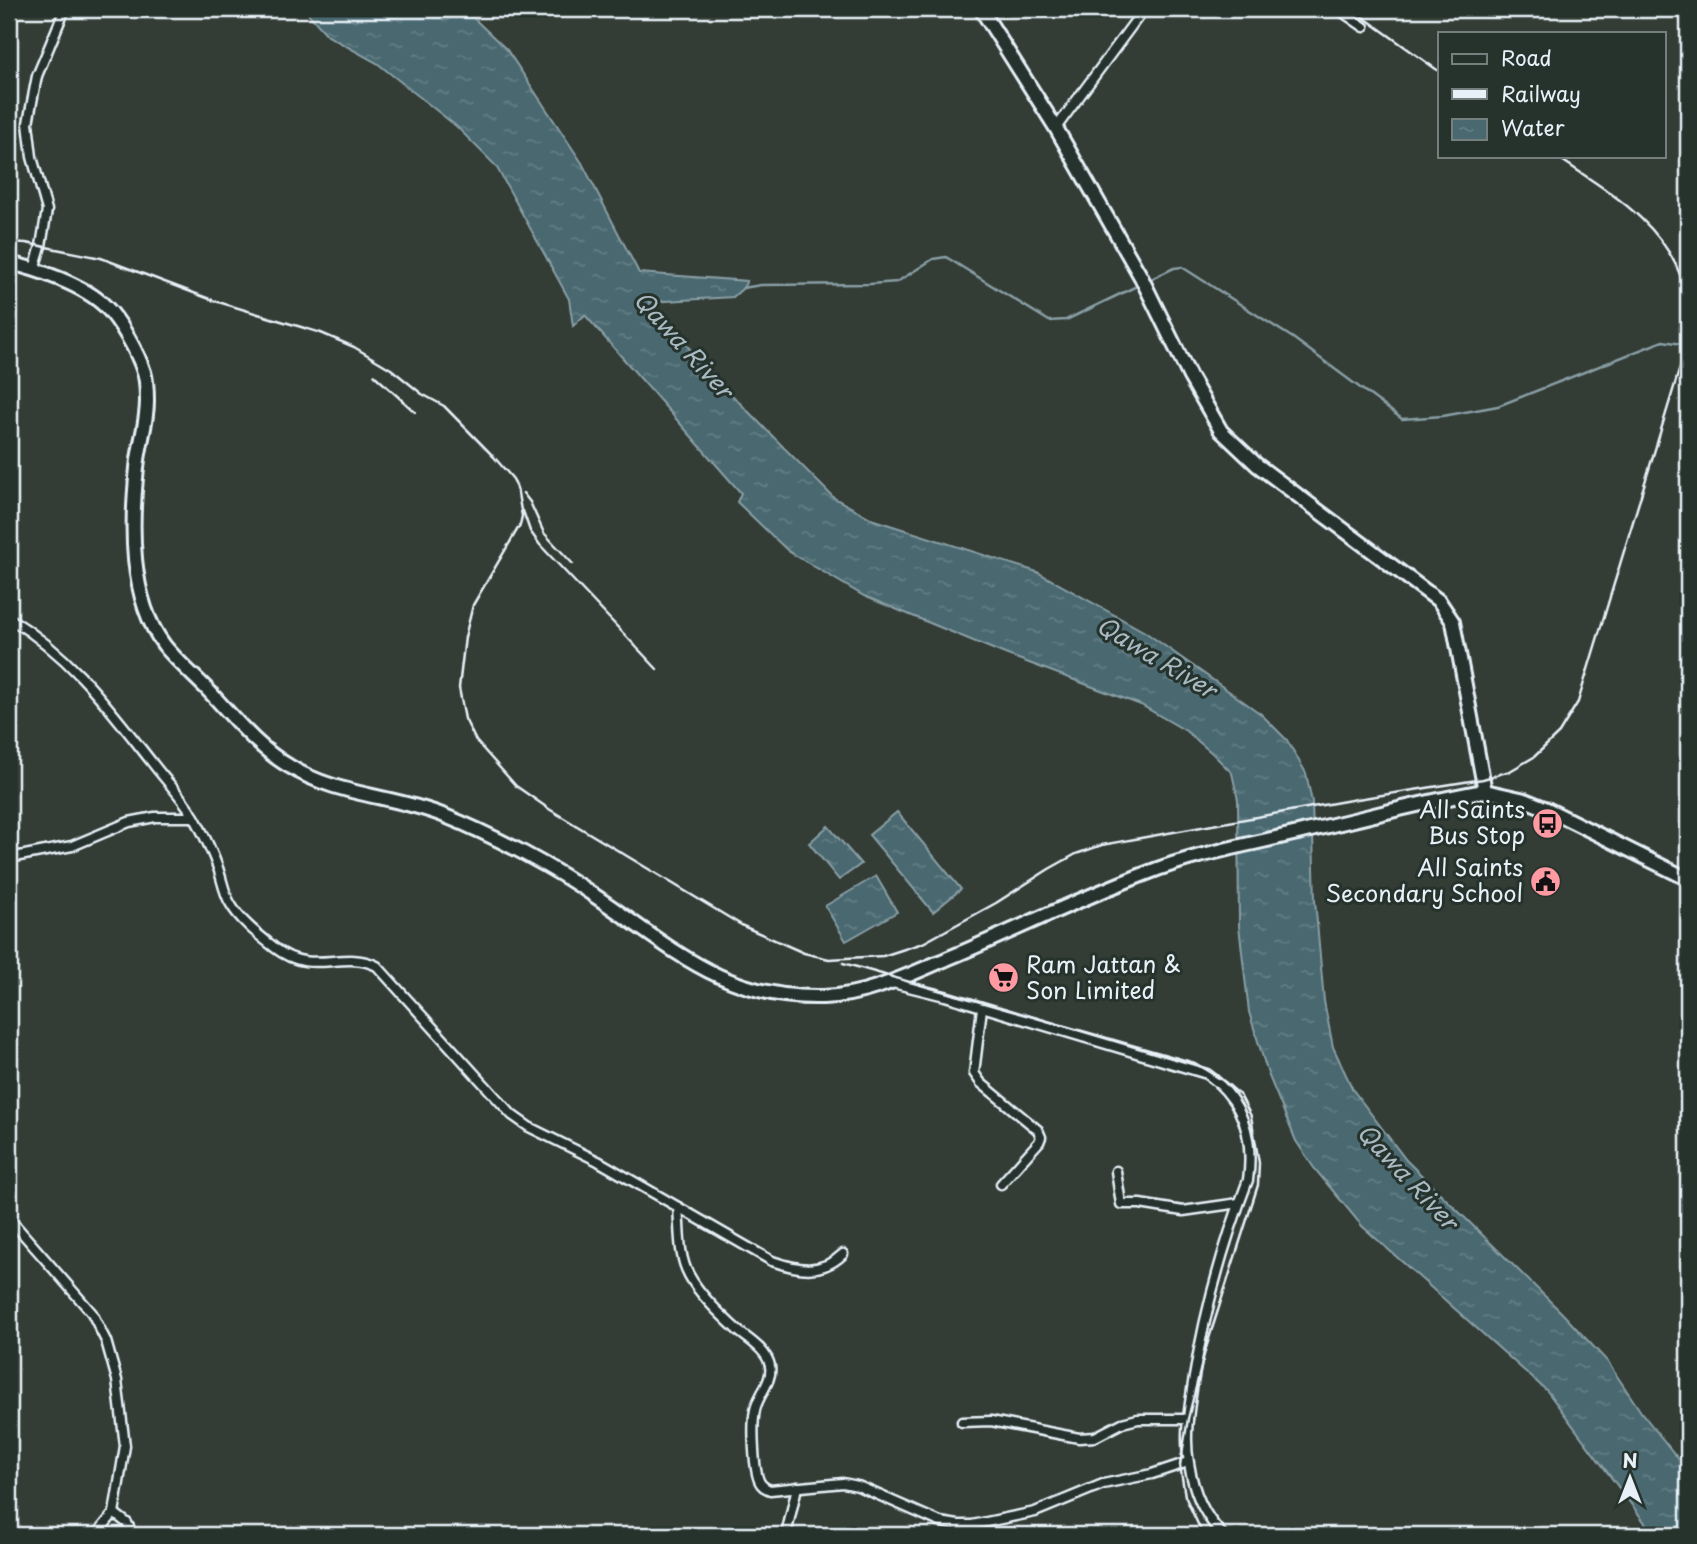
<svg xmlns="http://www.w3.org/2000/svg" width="1697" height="1544" font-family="'Playpen Sans',sans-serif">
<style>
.water{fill:url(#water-ripples);stroke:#899fa6;stroke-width:2}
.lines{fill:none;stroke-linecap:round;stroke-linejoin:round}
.stream{stroke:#899fa6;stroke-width:2.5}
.street-casing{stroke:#e8f1f8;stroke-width:13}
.secondary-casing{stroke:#e8f1f8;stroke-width:18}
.street{stroke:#26332d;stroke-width:8}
.secondary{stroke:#26332d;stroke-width:12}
.rail{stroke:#e8f1f8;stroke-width:2.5}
.labels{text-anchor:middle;stroke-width:6;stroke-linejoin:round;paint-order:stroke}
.poi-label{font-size:23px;fill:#e8f1f8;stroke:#26332d;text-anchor:end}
.water-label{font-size:24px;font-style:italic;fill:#a9bac2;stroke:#26332d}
</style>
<defs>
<pattern id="water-ripples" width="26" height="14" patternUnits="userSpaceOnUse" patternTransform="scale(1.75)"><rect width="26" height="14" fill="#4a6870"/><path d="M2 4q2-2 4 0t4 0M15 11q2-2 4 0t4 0" fill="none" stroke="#647e85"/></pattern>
</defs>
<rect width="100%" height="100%" fill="#333c35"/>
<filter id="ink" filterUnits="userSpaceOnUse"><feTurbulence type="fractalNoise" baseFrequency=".0143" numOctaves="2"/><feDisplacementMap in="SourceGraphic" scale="14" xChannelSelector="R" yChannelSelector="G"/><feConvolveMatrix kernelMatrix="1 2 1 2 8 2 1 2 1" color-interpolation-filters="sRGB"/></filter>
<g filter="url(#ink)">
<g class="water">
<polygon points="304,9 464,9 507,50 582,163 639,273 747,281 743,288 733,297 649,302 717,380 834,498 874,520 1037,572 1145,632 1261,714 1287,740 1306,773 1312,802 1315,900 1324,1001 1333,1047 1353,1090 1406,1160 1562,1313 1607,1361 1641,1412 1688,1471 1688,1535 1654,1535 1547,1391 1362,1226 1314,1168 1296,1141 1268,1074 1249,1012 1239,926 1238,800 1232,773 1212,753 1186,731 1141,705 1005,654 864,596 788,551 737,502 741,493 585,315 573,326 569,299 496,166 456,126 377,63 328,36"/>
<polygon points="897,812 961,889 933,912 869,835"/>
<polygon points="828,826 861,864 839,880 809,843"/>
<polygon points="876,876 897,912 846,941 825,906"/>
</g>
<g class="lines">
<g class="stream">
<polyline points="1147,281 1174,268 1182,267 1293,338 1402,419 1443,416 1498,406 1663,341 1688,345"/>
<polyline points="743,288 761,285 870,284 897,282 933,259 946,257 1049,321 1066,320 1141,284"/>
</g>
<defs>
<g id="street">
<polyline points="1338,9 1364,27"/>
<polyline points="1056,128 1144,9"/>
<polyline points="34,269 41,246 47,210 32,157 28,123 37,76 65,9"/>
<path d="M9,618C72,656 109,708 154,765C167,782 185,800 196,820C204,835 212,851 218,868C222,879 224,893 230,903C239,920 260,936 275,948C312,977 343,949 377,966L512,1115L529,1127L598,1161L772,1261C798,1270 821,1275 843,1254"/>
<polyline points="9,858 72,846 129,822 155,817 194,817"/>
<path d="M893,983L945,996L1207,1074C1243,1100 1254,1138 1248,1180C1223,1245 1204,1314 1193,1383C1189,1409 1184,1437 1189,1463C1193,1490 1204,1516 1223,1535"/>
<polyline points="982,1008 974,1073 981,1083 1038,1130 1041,1137 1039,1142 1001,1184"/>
<polyline points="1116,1171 1121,1204 1140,1204 1183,1211 1239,1203"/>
<path d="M678,1207C680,1230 678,1255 689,1275C699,1294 719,1313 735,1328C747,1339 767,1349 770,1366C773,1381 758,1395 755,1410C752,1424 753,1474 761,1484C764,1488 766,1488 770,1490L843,1483L858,1486L940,1522L958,1525H972L1035,1512L1103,1484L1152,1474L1188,1462"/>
<polyline points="9,1218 92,1313 106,1341 117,1380 125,1446 114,1513 96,1535"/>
<polyline points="962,1422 991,1421 1079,1438 1095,1437 1122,1423 1138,1419 1188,1419"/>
<polyline points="114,1513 127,1523 133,1535"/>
<polyline points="786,1535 797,1487"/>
</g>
<g id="secondary">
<polyline points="981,9 1056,128 1141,277 1190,377 1221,431 1257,465 1439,601 1453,622 1485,791"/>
<path d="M9,263C37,269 84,285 105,306C120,320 138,353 144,372C147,381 147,392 147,401C147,424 139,445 137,468C131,524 129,598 164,645C176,660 191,673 205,687C231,714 256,747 289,766C336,796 394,795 445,816C493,835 555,868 598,898C672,948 726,1000 823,997C867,996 911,974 951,957C1017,929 1081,898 1147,873C1198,853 1253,844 1306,831C1365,818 1425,801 1485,791L1525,800L1547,809L1688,879"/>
</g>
</defs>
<use href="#street" class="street-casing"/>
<use href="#secondary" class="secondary-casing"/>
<use href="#street" class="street"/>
<use href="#secondary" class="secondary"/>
<g class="rail">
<polyline points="1352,9 1440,72"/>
<path d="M1556,156C1608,192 1665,222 1684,286C1687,296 1687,308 1688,319"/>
<polyline points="9,242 26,243 101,258 215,301 321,333 354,347 391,369 422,394 444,406 494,457 513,479 517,488 522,516 520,525 473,605 465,637 459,688 465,719 476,741 516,786 549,809 743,926 804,953 829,959 883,956 923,943 996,903 1049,869 1076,854 1102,845 1351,800 1483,779 1510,771 1534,757 1559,733 1578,702 1685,351 1688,326"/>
<polyline points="374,375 415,412"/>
<polyline points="523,493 530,502 544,533 573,564"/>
<polyline points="523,511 530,531 540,545 657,669"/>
<polyline points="843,963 1195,1063 1225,1082 1240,1095 1251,1116 1259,1163 1258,1185 1205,1351 1188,1419 1180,1465 1185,1496 1203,1535"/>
</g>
</g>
</g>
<defs>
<symbol id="bus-disc" viewBox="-11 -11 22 22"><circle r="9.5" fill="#ff9aa2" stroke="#26332d"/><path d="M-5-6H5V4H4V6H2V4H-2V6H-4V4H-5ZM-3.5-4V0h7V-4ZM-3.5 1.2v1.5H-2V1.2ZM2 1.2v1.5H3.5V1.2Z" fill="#111"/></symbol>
<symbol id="civic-disc" viewBox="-11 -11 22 22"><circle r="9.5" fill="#ff9aa2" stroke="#26332d"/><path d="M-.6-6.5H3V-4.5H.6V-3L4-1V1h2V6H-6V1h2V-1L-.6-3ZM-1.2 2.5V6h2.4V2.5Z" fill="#111"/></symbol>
<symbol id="supermarket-disc" viewBox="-11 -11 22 22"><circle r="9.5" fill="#ff9aa2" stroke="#26332d"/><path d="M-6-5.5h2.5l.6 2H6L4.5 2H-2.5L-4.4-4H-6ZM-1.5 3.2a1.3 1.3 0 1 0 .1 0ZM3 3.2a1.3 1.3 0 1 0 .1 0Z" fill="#111"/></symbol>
</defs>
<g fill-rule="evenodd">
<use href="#bus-disc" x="1530" y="806" width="35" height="35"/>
<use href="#civic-disc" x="1528" y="864" width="35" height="35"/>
<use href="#supermarket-disc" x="986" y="960" width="35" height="35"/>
</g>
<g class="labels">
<g class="poi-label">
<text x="1525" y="818">All Saints<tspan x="1525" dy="26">Bus Stop</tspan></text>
<text x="1523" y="876">All Saints<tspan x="1523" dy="26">Secondary School</tspan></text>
<text x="1026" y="973" text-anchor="start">Ram Jattan &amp;<tspan x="1026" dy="26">Son Limited</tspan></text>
</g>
<g class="water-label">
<text transform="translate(683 345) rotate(48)" y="8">Qawa River</text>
<text transform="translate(1156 658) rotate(31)" y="8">Qawa River</text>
<text transform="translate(1407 1177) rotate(47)" y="8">Qawa River</text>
</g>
</g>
<rect width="1697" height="1544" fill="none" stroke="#26332d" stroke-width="35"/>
<rect x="18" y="18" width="1662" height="1509" fill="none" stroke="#e8f1f8" stroke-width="2.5" filter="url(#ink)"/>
<rect x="1438" y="32" width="228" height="126" fill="#26332d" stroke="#747f7e" stroke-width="2"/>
<rect x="1452" y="54" width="35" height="10" fill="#26332d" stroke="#747f7e" stroke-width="2"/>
<text x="1501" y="66" font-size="21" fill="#e8f1f8">Road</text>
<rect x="1452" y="89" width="35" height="10" fill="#e8f1f8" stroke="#747f7e" stroke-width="2"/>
<text x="1501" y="102" font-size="21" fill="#e8f1f8">Railway</text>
<rect x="1452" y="119" width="35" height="21" fill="url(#water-ripples)" stroke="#747f7e" stroke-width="2"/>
<text x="1501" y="136" font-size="21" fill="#e8f1f8">Water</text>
<g transform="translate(1630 1478)" stroke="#26332d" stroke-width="5" paint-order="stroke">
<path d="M0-5L12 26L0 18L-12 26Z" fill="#e8f1f8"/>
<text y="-10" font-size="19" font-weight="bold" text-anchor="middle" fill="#e8f1f8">N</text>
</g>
</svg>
